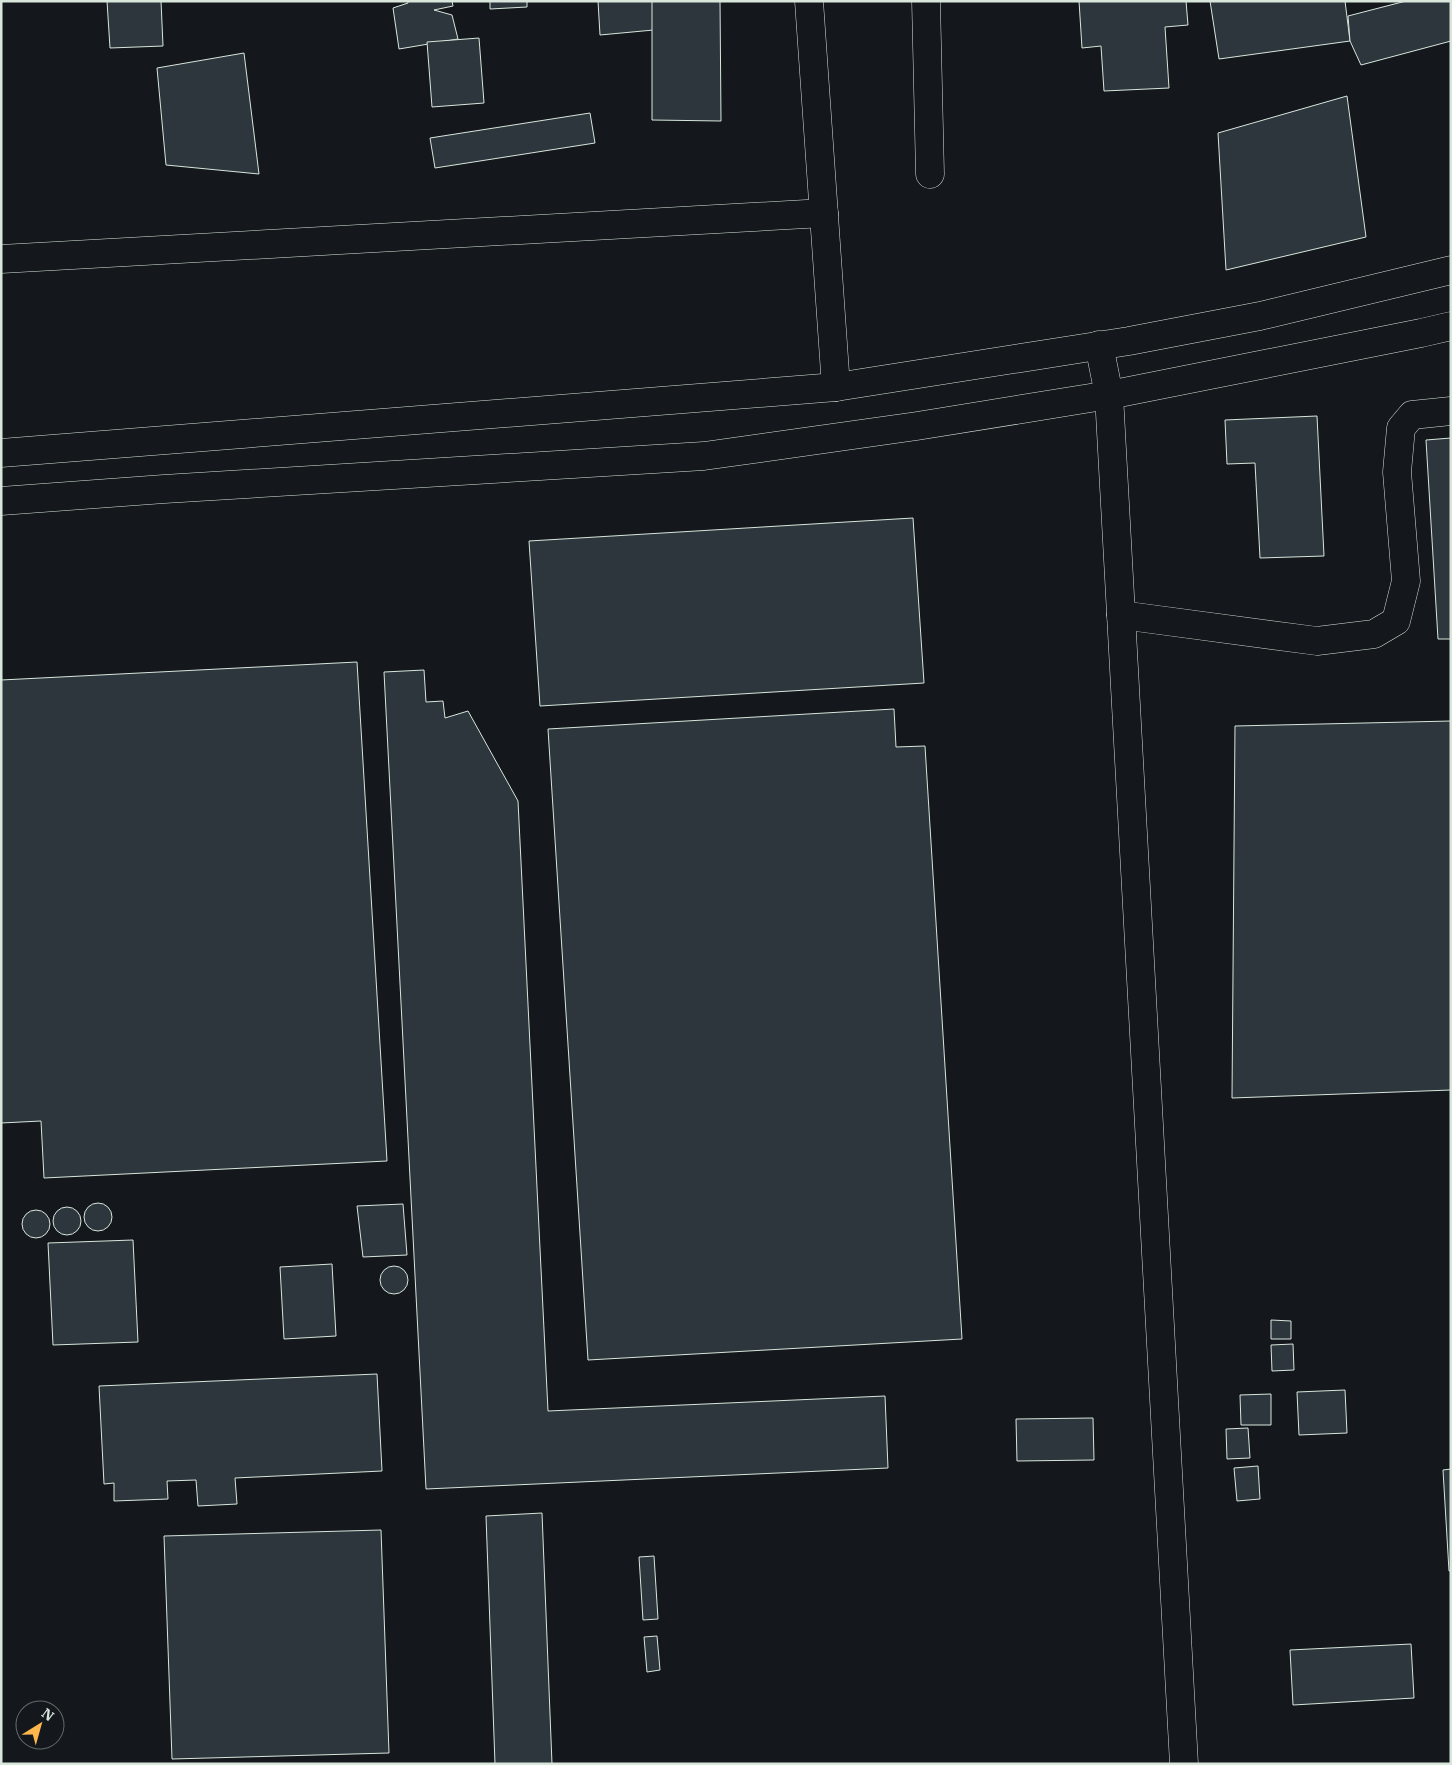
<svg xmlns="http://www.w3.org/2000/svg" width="1452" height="1765" font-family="'IBM Plex Serif',serif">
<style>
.building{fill:#2c363c;stroke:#d8e6dc}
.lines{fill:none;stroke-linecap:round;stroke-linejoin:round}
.minor-casing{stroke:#d8e6dc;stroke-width:29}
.major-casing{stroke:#d8e6dc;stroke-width:29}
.minor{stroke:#14181c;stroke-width:28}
.major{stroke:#14181c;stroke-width:28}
</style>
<rect width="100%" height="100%" fill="#14181c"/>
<g class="building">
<polygon points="107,1 161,1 163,46 110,48"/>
<polygon points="408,1 452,1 453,6 434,10 452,15 458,39 399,49 393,8 408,3"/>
<polygon points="490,1 527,1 527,7 490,9"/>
<polygon points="598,1 668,1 675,28 600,35"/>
<polygon points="652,1 720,1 721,121 652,120"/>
<polygon points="1079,1 1186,1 1188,25 1165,27 1169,88 1104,91 1101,46 1082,48"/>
<polygon points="1210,1 1345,1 1350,41 1219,59"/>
<polygon points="1406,1 1451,1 1451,41 1361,65 1350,41 1348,16"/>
<polygon points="479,38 484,103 432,107 427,42"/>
<polygon points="244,53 259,174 166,165 157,68"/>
<polygon points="1347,96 1366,237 1226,270 1218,133"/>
<polygon points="590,113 595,143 435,168 430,138"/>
<polygon points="1317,416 1324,556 1260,558 1255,463 1227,464 1225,420"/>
<polygon points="1451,438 1451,639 1438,639 1426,440"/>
<polygon points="913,518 924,683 540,706 529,541"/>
<polygon points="357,662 387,1161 44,1178 41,1121 1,1123 1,680"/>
<polygon points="424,670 426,702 443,701 445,718 468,711 518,801 548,1411 885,1396 888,1468 426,1489 384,672"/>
<polygon points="894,709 896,747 925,746 962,1339 588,1360 548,729"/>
<polygon points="1451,721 1451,1090 1232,1098 1235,726"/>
<circle cx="98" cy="1217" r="14"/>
<polygon points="403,1204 407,1255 363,1257 357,1206"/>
<circle cx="67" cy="1221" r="14"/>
<circle cx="36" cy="1224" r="14"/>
<polygon points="133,1240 138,1342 53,1345 48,1243"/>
<polygon points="332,1264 336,1336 284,1339 280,1267"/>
<circle cx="394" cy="1280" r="14"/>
<polygon points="1271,1320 1291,1321 1291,1339 1271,1339"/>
<polygon points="1293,1344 1294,1370 1272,1371 1271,1345"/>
<polygon points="377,1374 382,1471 235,1478 237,1504 198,1506 196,1480 167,1481 168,1499 114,1501 114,1483 104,1484 99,1386"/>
<polygon points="1345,1390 1347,1433 1299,1435 1297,1392"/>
<polygon points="1271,1394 1271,1425 1241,1425 1240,1395"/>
<polygon points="1093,1418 1094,1460 1017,1461 1016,1419"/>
<polygon points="1248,1428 1250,1458 1227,1459 1226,1429"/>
<polygon points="1258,1466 1260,1499 1237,1501 1234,1468"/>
<polygon points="1451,1469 1451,1571 1449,1571 1443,1470"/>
<polygon points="542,1513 552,1764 495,1764 486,1516"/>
<polygon points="381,1530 389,1753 172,1759 164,1536"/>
<polygon points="654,1556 658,1619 643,1620 639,1557"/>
<polygon points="657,1636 660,1670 647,1672 644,1637"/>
<polygon points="1411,1644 1414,1698 1293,1705 1290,1650"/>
</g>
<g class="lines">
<defs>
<g id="minor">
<polyline points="809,1 836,387"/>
<polyline points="926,1 930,174"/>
<polyline points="1,259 824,213"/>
<polyline points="1099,345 1109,395 1184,1764"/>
<polyline points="1121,615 1317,641 1374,634 1396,621 1406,581 1397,472 1401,428 1412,415 1451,411"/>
</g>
<g id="major">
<polyline points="1,453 836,387 1129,341 1260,316 1451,270"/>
<polyline points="1,501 164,489 704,456 917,426 1109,395 1421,333 1451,326"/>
</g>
</defs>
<use href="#minor" class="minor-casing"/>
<use href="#major" class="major-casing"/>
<use href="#minor" class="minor"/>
<use href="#major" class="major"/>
</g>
<rect width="1452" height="1765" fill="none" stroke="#d8e6dc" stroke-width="5"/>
<g transform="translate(40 1725) rotate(37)"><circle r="24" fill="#14181c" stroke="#626a69"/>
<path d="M0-4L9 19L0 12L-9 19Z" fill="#ffb74d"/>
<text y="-8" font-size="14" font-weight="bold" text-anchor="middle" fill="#d8e6dc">N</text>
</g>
</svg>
